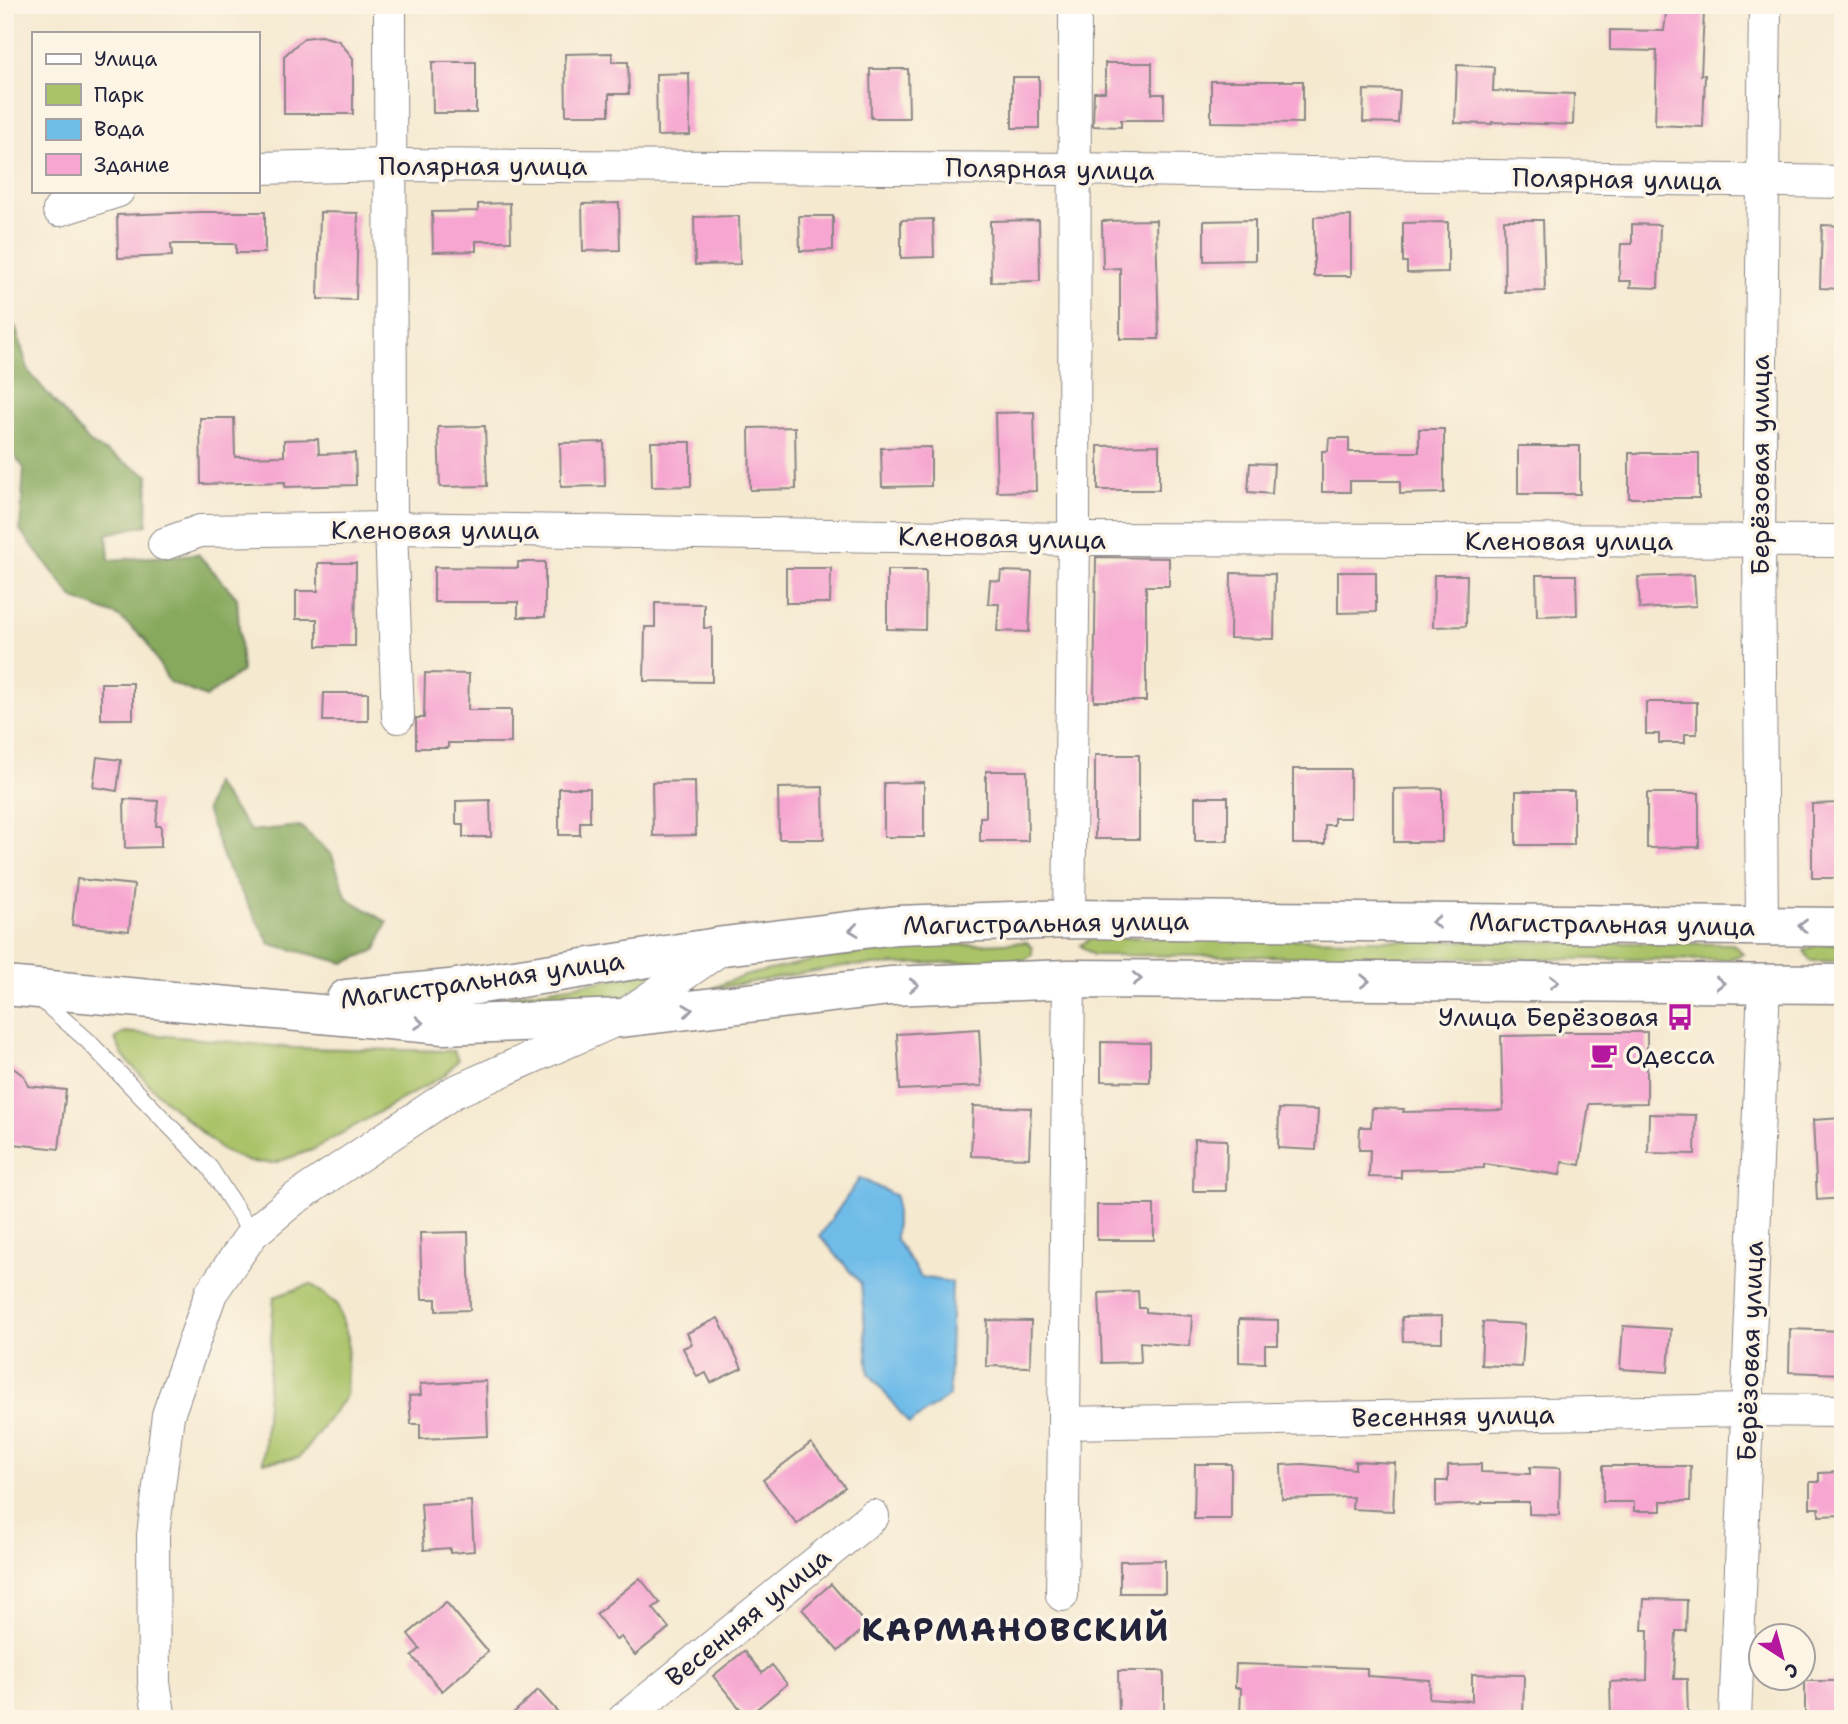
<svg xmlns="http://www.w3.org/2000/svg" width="1848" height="1724" font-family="'Shantell Sans',sans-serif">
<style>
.green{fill:#aac369;stroke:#667252;stroke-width:2}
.forest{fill:#87a95d;stroke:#54664c;stroke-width:2}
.water{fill:#70bce9;stroke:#496f92;stroke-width:2}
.building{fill:#f6a6d0}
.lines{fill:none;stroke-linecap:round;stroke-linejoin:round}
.lane-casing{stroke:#8c8686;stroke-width:18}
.street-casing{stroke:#8c8686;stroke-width:34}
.secondary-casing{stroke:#8c8686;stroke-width:41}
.lane{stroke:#fff;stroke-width:16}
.street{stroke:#fff;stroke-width:32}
.secondary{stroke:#fff;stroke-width:38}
.oneway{stroke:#9c9ca7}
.labels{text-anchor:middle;stroke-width:7;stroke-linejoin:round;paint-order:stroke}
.street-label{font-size:26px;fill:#22223b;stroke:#fcf5e5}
.poi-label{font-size:26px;fill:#22223b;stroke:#fcf5e5;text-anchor:end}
.district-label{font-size:33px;font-weight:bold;letter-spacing:2px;fill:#22223b;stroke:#fcf5e5}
</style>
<rect width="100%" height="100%" fill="#fcf5e5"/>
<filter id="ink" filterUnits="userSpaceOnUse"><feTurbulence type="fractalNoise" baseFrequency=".0143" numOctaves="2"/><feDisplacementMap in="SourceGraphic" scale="14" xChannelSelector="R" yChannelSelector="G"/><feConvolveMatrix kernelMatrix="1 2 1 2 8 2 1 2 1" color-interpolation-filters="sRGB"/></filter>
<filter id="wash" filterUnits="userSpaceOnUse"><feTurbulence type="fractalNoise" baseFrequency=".00686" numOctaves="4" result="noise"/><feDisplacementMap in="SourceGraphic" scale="28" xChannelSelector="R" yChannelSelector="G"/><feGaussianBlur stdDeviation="1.57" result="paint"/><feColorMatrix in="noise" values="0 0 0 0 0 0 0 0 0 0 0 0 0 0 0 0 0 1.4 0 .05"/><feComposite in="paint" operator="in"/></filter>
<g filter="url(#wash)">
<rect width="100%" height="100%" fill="#f5e9d0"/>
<g class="green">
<polygon points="1094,937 1733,944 1743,954 1727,960 1093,955 1080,945"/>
<path d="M1027,942L1032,948V955L1025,960L844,966L712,989C736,976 761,972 788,966C867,947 946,946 1027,942Z"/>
<polygon points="1817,944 1843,944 1843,961 1810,961 1804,951"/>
<polygon points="667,970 622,997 473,1002"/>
<polygon points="125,1032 295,1048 454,1051 458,1060 445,1075 312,1150 274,1163 249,1162 223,1151 158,1094 123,1056 115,1039"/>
<polygon points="311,1284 337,1304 348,1338 346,1396 299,1458 263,1462 274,1297"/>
</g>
<g class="forest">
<polygon points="15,326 29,372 90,443 148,475 147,525 107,534 109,560 198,554 237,598 242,671 206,697 169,682 145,639 118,616 74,599 20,530 24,468 5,444 5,330"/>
<polygon points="214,783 251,831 300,826 332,855 347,898 387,922 376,950 344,963 270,944 227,867 206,810"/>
</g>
<polygon class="water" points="860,1178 896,1196 896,1240 921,1277 952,1282 949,1396 909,1424 869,1373 861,1284 820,1236"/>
<g id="blocks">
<g class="building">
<polygon points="1667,5 1693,5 1692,11 1704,12 1701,75 1705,75 1703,127 1655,125 1657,51 1610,50 1610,30 1664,31"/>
<polygon points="321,36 339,41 353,58 353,114 284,114 284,56 304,38"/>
<polygon points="612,53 612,62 628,62 629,94 609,94 609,115 566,115 565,54"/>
<polygon points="432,62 476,62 476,113 433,113"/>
<polygon points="1105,63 1152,63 1152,94 1164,94 1164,120 1121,120 1121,127 1093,126 1094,92 1105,92"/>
<polygon points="1457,65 1494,67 1493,91 1574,94 1573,125 1492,122 1492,124 1455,123"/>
<polygon points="870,69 908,69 909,118 871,118"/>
<polygon points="689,73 690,135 657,136 656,74"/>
<rect x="1012" y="77" width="27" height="51"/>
<polygon points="1211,81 1303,81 1303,123 1211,122"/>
<polygon points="1364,90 1400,91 1398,123 1363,122"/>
<polygon points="510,203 511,241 476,241 476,251 433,252 432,212 478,211 478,204"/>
<polygon points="619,203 620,250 583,251 582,204"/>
<polygon points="201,212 265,212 265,253 236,253 236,244 171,244 172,256 118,258 117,215"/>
<polygon points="320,212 358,213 356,300 318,299"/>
<polygon points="739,216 740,264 695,265 694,217"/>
<polygon points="799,216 833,216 833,250 800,251"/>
<polygon points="1351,216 1351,276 1314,276 1314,217"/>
<polygon points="933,219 934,257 901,258 901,220"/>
<polygon points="1039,220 1040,281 991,282 990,221"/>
<polygon points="1156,220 1159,339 1120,339 1120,268 1103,269 1102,221"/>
<polygon points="1255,220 1255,260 1204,261 1204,221"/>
<polygon points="1504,220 1543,220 1545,291 1505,292"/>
<polygon points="1448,222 1448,272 1407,273 1407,262 1403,262 1403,223"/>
<polygon points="1632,224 1660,225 1658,288 1630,287 1631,281 1619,281 1621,244 1632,244"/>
<polygon points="1822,225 1843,226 1843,289 1820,288"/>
<polygon points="1034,412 1036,491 997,492 995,413"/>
<polygon points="200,418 234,418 235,457 284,456 284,440 318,439 319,454 355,453 356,485 285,487 285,482 201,484"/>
<polygon points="485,426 487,486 440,487 438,427"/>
<polygon points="795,427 796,489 750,490 749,428"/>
<polygon points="1419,429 1444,429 1444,493 1400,494 1400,481 1350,481 1350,492 1322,492 1322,451 1328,451 1329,438 1349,438 1349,452 1419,452"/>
<polygon points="604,442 605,486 561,487 560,443"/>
<polygon points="651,442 691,442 691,486 652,487"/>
<polygon points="1159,445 1159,490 1098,490 1098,446"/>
<rect x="1518" y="446" width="62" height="48"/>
<polygon points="931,447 931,486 882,487 881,448"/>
<rect x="1629" y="453" width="70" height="45"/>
<polygon points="1250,463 1274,464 1272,494 1248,492"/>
<polygon points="1096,557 1169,558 1169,586 1146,586 1146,701 1094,701"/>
<polygon points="518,562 545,562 545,617 518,617 518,602 434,602 434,567 518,568"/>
<polygon points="318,563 356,563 355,646 317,646 317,619 296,619 296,591 318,591"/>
<polygon points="786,568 831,568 830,603 786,603"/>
<polygon points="887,570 926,570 925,630 887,629"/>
<polygon points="1001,571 1032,572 1029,632 997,631 999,604 988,604 990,580 1000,581"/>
<polygon points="1338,572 1376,572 1376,612 1338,613"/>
<polygon points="1231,573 1275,574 1274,639 1230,638"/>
<polygon points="1434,575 1467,575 1466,626 1433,627"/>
<polygon points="1536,575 1576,575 1577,615 1537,616"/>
<polygon points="1694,575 1696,606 1640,609 1638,577"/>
<polygon points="655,603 704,604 704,628 712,628 712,682 644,681 645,627 655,627"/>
<polygon points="425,673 469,674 468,710 511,710 511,743 448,743 448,748 416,748 416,718 424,718"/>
<rect x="101" y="683" width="32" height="36"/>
<polygon points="324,693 368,693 368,721 323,721"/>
<polygon points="1646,702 1697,702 1697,734 1685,734 1685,743 1659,743 1659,734 1646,734"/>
<rect x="1095" y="755" width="44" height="84"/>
<polygon points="97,757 121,760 117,791 93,787"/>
<polygon points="1293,769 1350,769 1350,818 1334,818 1334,825 1325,825 1325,844 1293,844"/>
<polygon points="986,771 1027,771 1028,841 980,841 980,817 986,817"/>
<polygon points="695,781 696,835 653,836 652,782"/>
<polygon points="924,782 924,837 884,837 884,783"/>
<polygon points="823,787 824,839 779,839 778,788"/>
<polygon points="559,788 590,788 590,822 580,822 580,835 559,835"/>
<polygon points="1442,788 1442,842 1394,842 1394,789"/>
<rect x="1516" y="791" width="58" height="54"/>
<polygon points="1647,793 1699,793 1699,847 1647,848"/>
<rect x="1195" y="797" width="33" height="44"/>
<polygon points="124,799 158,801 156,826 161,826 161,847 125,848"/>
<polygon points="490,800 491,837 463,837 463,824 456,824 456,801"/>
<polygon points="1843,803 1843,878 1812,878 1812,804"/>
<polygon points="77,879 134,885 129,931 72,925"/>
<polygon points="979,1029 982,1086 900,1090 897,1034"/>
<polygon points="1561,1032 1647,1032 1647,1103 1589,1104 1580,1165 1562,1162 1560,1175 1484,1164 1484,1168 1401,1170 1401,1178 1369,1177 1370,1150 1359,1150 1360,1127 1371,1127 1372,1108 1404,1109 1403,1112 1503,1110 1501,1036 1561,1035"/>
<polygon points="1101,1042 1150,1043 1150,1082 1101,1081"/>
<polygon points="5,1062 24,1076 28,1086 66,1090 59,1149 5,1143"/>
<polygon points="973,1106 1031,1108 1029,1158 971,1156"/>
<polygon points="1279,1109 1318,1110 1316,1150 1278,1148"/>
<polygon points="1649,1114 1696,1115 1695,1154 1648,1153"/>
<polygon points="1843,1118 1843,1198 1817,1200 1813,1120"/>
<polygon points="1194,1139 1227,1140 1226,1191 1193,1191"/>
<rect x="1097" y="1205" width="57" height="35"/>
<polygon points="468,1232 470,1310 436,1311 436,1299 422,1299 420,1233"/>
<polygon points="1138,1291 1139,1308 1146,1308 1146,1312 1192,1316 1190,1346 1140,1342 1141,1362 1102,1363 1099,1293"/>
<polygon points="1442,1316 1442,1342 1403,1341 1402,1317"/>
<polygon points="718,1318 742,1368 711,1383 706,1373 697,1377 683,1348 692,1344 687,1333"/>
<polygon points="1239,1319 1278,1320 1278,1345 1265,1345 1265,1363 1239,1362"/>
<polygon points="987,1320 1031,1321 1030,1367 986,1366"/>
<polygon points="1483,1322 1525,1324 1522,1367 1481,1365"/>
<polygon points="1623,1326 1671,1329 1668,1372 1620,1369"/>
<polygon points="1790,1329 1843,1331 1843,1374 1789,1372"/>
<polygon points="486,1381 488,1436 420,1439 420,1424 411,1424 409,1396 421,1395 420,1384"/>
<polygon points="811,1443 845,1487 797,1524 763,1480"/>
<polygon points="1355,1461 1395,1463 1393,1511 1352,1509 1353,1497 1282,1499 1281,1465 1303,1464 1355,1469"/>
<polygon points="1195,1464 1231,1464 1231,1519 1194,1519"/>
<polygon points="1481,1464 1481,1472 1530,1474 1530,1467 1560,1468 1559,1515 1529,1514 1529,1502 1482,1502 1482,1504 1436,1506 1436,1481 1448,1481 1448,1465"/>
<polygon points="1603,1466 1691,1466 1690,1501 1661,1501 1661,1511 1634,1511 1634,1502 1603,1502"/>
<polygon points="1843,1472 1843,1515 1819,1516 1819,1508 1810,1508 1810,1482 1819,1482 1819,1473"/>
<polygon points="471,1501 474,1551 450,1553 450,1548 424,1550 421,1504"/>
<polygon points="1165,1560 1165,1593 1120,1593 1120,1561"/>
<polygon points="640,1578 660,1603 653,1608 669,1628 635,1655 621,1637 616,1640 596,1614"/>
<polygon points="831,1584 867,1626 838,1651 802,1609"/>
<polygon points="1644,1599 1687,1600 1686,1631 1676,1631 1674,1679 1687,1679 1688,1719 1611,1719 1610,1682 1647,1680 1648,1630 1642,1630"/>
<polygon points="446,1602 488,1652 442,1691 412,1656 420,1649 408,1634"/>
<polygon points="744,1651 762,1673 772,1665 787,1684 747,1717 713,1676"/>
<polygon points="1236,1664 1367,1668 1367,1676 1430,1680 1429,1698 1472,1701 1472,1674 1524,1675 1523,1719 1415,1719 1366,1715 1366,1719 1301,1719 1240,1716 1241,1688 1235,1688"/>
<polygon points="1118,1671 1164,1671 1164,1716 1119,1716"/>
<rect x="1805" y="1681" width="38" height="38"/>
<polygon points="538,1690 564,1719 507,1719"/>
</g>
</g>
</g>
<g filter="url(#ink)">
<use href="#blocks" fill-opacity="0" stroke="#8c8686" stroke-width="2"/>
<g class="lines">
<defs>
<polyline id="lane" points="37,996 87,1040 210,1168 252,1234"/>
<g id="street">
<polyline points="390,5 391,528 398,717"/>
<polyline points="257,168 390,165 1073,169 1843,182"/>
<polyline points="59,210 118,191"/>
<polyline points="164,544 200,531 391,528 1074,539 1843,541"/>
<polyline points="1069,919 1074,539 1075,5"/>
<polyline points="1762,926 1759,542 1765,5"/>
<polyline points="1064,1423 1749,1410 1843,1411"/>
<polyline points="1062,1595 1069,979"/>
<polyline points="160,1719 154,1683 153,1535 168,1415 211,1293 252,1234 293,1200 454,1092 621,1018 722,948"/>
<polyline points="624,1719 873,1516"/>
<polyline points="1735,1719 1764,983"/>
</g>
<g id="secondary">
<polyline points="5,986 444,1025 621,1018 890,986 1069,979 1843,984"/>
<polyline points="346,999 450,989 724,946 897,925 1069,919 1843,927"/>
</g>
</defs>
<use href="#lane" class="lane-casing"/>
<use href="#street" class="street-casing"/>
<use href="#secondary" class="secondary-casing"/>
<use href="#lane" class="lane"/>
<use href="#street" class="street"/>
<use href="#secondary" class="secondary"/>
</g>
<defs><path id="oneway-chevron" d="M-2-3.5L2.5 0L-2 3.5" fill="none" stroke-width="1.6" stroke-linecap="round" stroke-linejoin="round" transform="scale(1.75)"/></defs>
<g class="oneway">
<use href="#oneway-chevron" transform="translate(1436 922) rotate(-180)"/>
<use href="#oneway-chevron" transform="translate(1803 926) rotate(-179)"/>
<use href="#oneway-chevron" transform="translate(854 930) rotate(173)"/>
<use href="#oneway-chevron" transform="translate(1137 979) rotate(1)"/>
<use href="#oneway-chevron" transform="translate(1365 981) rotate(1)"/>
<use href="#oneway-chevron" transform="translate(1554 982)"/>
<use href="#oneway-chevron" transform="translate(1720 983)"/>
<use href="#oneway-chevron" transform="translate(914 985) rotate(-2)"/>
<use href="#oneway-chevron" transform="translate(688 1010) rotate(-7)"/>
<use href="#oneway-chevron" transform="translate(419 1023) rotate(5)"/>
</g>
</g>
<defs>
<symbol id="bus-bare" viewBox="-9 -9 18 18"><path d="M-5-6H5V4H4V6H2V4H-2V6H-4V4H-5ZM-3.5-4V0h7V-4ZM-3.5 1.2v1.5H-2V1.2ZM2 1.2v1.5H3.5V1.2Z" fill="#b5179e" stroke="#fcf5e5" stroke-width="2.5" paint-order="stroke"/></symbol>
<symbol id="cafe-bare" viewBox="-9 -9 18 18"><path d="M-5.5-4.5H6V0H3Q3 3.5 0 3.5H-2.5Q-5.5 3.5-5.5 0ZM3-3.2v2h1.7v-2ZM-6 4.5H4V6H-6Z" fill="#b5179e" stroke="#fcf5e5" stroke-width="2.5" paint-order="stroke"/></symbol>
</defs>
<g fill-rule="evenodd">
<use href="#bus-bare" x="1661" y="998" width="38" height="38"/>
<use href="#cafe-bare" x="1585" y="1036" width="38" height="38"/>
</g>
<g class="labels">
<g class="street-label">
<text x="483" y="175">Полярная улица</text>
<text transform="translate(1050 169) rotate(1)" y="9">Полярная улица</text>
<text transform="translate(1617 179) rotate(1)" y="9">Полярная улица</text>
<text transform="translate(1760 465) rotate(-90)" y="9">Берёзовая улица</text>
<text x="435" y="539">Кленовая улица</text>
<text transform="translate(1002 538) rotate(1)" y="9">Кленовая улица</text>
<text x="1569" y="550">Кленовая улица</text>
<text transform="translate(1046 923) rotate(-1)" y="9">Магистральная улица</text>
<text transform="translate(1612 924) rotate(1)" y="9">Магистральная улица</text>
<text transform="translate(482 980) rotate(-8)" y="9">Магистральная улица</text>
<text transform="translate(1750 1351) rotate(-88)" y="9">Берёзовая улица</text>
<text transform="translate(1453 1416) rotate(-1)" y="9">Весенняя улица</text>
<text transform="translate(748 1617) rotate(-39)" y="9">Весенняя улица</text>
</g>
<g class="poi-label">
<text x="1659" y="1026">Улица Берёзовая</text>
<text x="1625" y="1064" text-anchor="start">Одесса</text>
</g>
<g class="district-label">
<text x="1016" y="1641">КАРМАНОВСКИЙ</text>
</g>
</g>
<rect width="1848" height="1724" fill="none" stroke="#fcf5e5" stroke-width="28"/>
<rect x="32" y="32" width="228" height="161" fill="#fcf5e5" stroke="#a5a1a1" stroke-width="2"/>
<rect x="46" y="54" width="35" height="10" fill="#ffffff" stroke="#a5a1a1" stroke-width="2"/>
<text x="94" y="66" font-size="21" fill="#22223b">Улица</text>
<rect x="46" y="84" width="35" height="21" fill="#aac369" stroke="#a5a1a1" stroke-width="2"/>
<text x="94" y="102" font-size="21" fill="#22223b">Парк</text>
<rect x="46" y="119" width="35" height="21" fill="#70bce9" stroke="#a5a1a1" stroke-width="2"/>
<text x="94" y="136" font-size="21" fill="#22223b">Вода</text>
<rect x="46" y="154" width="35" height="21" fill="#f6a6d0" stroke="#a5a1a1" stroke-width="2"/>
<text x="94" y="172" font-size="21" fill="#22223b">Здание</text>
<g transform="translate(1782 1657) rotate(144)"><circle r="33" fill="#fcf5e5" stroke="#a5a1a1" stroke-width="2"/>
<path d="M0-5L12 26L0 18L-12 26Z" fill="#b5179e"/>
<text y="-10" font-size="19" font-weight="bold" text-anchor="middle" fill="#22223b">С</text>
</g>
</svg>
